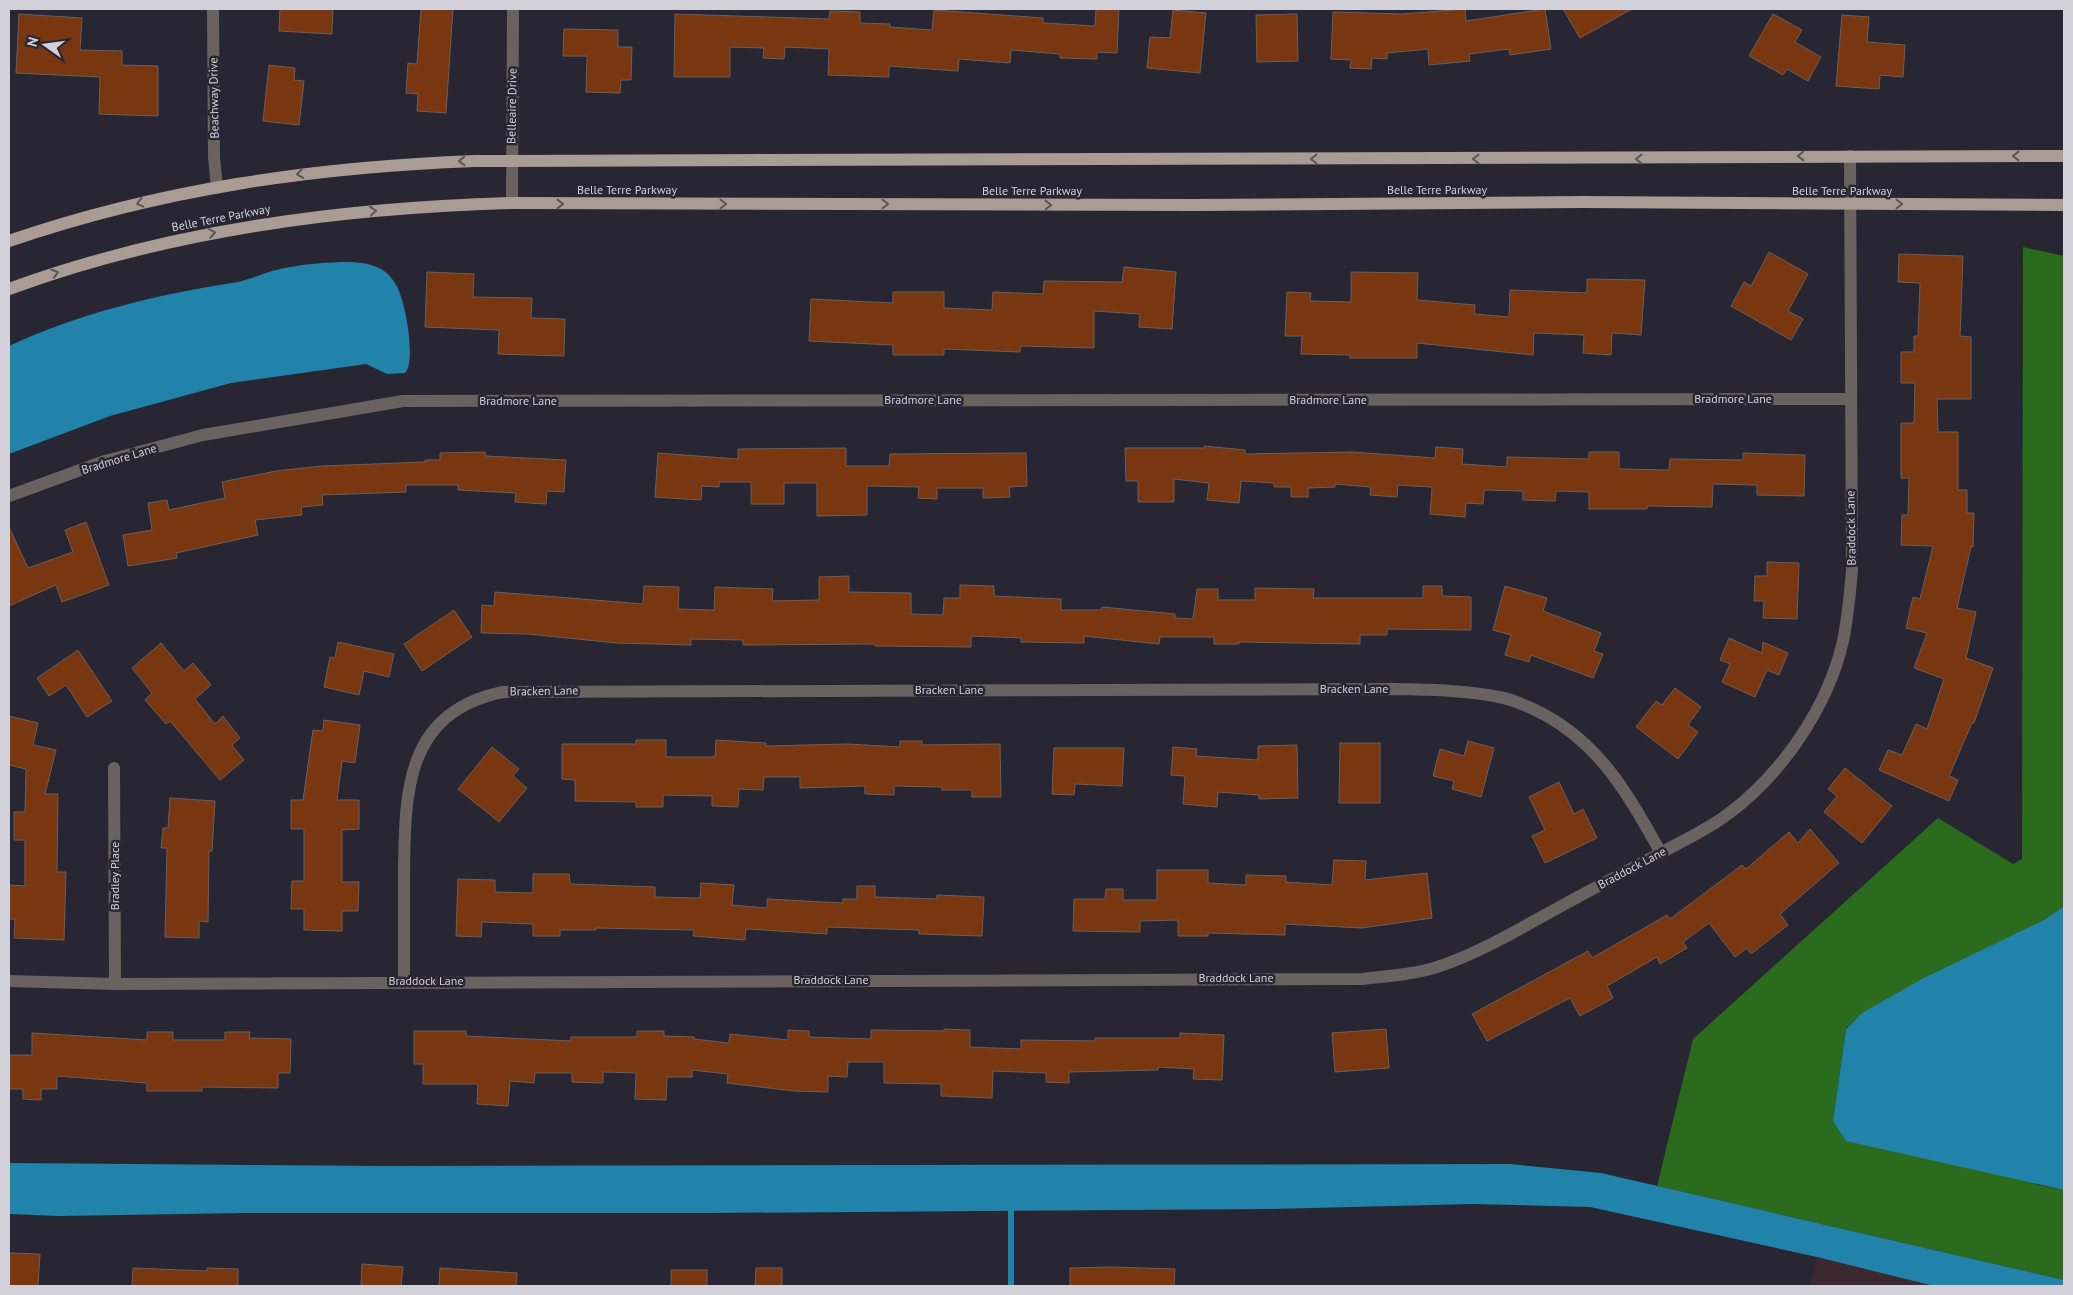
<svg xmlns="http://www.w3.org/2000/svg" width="2073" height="1295" font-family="'PT Sans',sans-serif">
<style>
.industrial{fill:#3c2930}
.forest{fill:#2b6b1d}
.water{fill:#2183a9}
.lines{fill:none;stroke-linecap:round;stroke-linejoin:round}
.stream{stroke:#2183a9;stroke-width:6}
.building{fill:#783611;stroke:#6d5f58}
.minor{stroke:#69625f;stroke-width:12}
.major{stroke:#aa9c95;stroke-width:12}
.oneway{stroke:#5c555a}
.labels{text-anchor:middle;stroke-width:5;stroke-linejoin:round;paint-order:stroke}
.street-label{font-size:12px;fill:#d2d1d9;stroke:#282632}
</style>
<rect width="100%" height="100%" fill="#282632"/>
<polygon class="industrial" points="1817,1257 1934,1286 1810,1286"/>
<polygon class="forest" points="2023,247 2064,256 2064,906 2044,920 1863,1013 1846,1028 1833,1121 2039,1185 2064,1190 2064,1280 1657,1186 1693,1039 1938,818 2013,864 2022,859"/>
<g class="water">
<path d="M352,262C365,263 378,265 388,274C393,280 398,286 400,294C406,308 416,362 405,373L387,374L366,364L231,383L110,416L9,454V346C80,313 155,295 232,283C246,281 259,275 272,271C299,264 325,262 352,262Z"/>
<polygon points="2064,906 2064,1190 1846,1141 1833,1121 1846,1029 1862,1013 1922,979 2044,920"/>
<polygon points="9,1163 380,1166 1510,1164 1601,1173 2064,1280 2064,1286 1934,1286 1817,1257 1590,1207 1473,1204 1271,1209 710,1213 244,1213 59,1216 9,1214"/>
</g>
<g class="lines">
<polyline class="stream" points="1011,1203 1011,1286"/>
</g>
<g class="building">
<polygon points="280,9 333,9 332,34 279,31"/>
<polygon points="421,9 453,9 446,113 417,111 418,94 406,93 408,63 417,64"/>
<polygon points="1096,9 1119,9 1117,53 1097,52 1097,59 1060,58 1060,54 1011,50 1010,63 959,59 958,71 889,66 889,77 828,75 829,49 785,47 784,59 763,58 764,48 730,47 730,77 674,77 675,14 829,19 830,11 860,12 860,23 890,24 890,27 932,30 934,10 1043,18 1043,23 1095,26"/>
<polygon points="1465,9 1466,21 1545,9 1551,49 1510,55 1509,49 1469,54 1470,61 1429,65 1428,49 1387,53 1387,59 1372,58 1371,69 1350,68 1351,60 1331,59 1333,12 1402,14"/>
<polygon points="1563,9 1632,9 1580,38"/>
<polygon points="1173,10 1206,13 1200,73 1147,68 1150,37 1170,38"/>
<polygon points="19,14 82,18 80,50 122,51 122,65 158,66 158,116 99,114 100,77 16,73"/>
<polygon points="1297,14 1298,61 1257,62 1256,15"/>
<polygon points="1773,14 1802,30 1795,42 1821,57 1808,81 1787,69 1783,75 1749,56"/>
<polygon points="1842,15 1869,17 1867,42 1905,45 1903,77 1880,75 1879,89 1836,86"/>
<polygon points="564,29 618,30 618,47 632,47 631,80 621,80 620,93 586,92 587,56 563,56"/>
<polygon points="269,65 295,68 294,80 304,81 299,125 263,121"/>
<polygon points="1769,252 1808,274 1788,311 1803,319 1791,340 1731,306 1744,282 1751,286"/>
<polygon points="1899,254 1963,256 1960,336 1971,337 1971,399 1937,399 1938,432 1958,432 1958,490 1967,490 1967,513 1974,513 1973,547 1971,547 1957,608 1976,612 1966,658 1993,668 1974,723 1972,723 1949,776 1958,780 1949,801 1879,770 1888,750 1902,755 1916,724 1927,729 1944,679 1914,668 1927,633 1906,628 1913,597 1920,599 1933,546 1901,545 1902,515 1908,515 1909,478 1901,478 1901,423 1914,423 1915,383 1901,383 1901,352 1914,352 1914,336 1918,336 1920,283 1898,282"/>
<polygon points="1124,267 1176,272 1172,329 1139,327 1140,314 1094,311 1094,348 1021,346 1020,352 944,349 944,355 893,355 893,345 809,341 811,299 893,303 893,292 944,292 944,308 992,310 993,292 1043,294 1044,281 1122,282"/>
<polygon points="427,272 474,274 473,297 532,298 531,318 565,319 564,356 498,354 499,330 425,327"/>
<polygon points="1351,272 1418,273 1417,300 1475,305 1474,314 1509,317 1510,290 1587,293 1587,279 1645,280 1641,335 1612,333 1611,355 1583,353 1584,335 1534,333 1533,355 1417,343 1417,358 1350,358 1350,355 1301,354 1302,336 1285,336 1287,292 1311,293 1310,301 1351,302"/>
<polygon points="1204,446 1245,450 1245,454 1352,452 1435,458 1436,447 1463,449 1462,464 1507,467 1507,457 1589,459 1589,452 1619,452 1619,469 1669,470 1670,459 1743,460 1743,453 1805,455 1804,496 1757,495 1757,485 1713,484 1712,507 1647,506 1647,509 1589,509 1589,492 1556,491 1555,501 1523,500 1523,491 1484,490 1483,504 1466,503 1465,517 1430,514 1432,487 1398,485 1397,497 1370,495 1371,487 1335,484 1335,487 1308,488 1308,497 1291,497 1291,487 1274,487 1274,483 1241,481 1239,503 1207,500 1209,483 1174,479 1174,502 1138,502 1138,481 1126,481 1125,448 1204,448"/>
<polygon points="846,448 846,466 889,466 890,454 1026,453 1027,486 1009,487 1010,497 983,498 983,488 937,488 937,499 918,498 919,487 867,486 867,515 817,516 817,483 784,483 784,504 751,504 751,482 719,482 719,487 702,486 701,500 655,497 658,453 738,459 738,449"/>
<polygon points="485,452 485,456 566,460 564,492 547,491 546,504 515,502 516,493 458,490 458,485 406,485 406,492 322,495 323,505 301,507 302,515 255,520 258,535 176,553 177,558 128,566 123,535 152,530 148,503 167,500 169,510 225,498 222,482 276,471 322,466 425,462 425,460 440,460 440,453"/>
<polygon points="86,522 109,585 62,602 56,585 9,606 9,527 28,568 73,552 65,530"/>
<polygon points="1767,562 1799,563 1797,619 1763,618 1764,601 1754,601 1755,576 1767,576"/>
<polygon points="849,576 849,592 911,593 911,614 943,615 944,598 960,598 960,585 994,586 994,596 1061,599 1061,610 1101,610 1102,607 1175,614 1175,618 1193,619 1197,589 1218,589 1218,600 1255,600 1255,588 1314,589 1313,598 1423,598 1423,586 1442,586 1442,596 1471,597 1471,630 1387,629 1387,635 1360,635 1360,644 1239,642 1239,644 1214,644 1214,637 1160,637 1159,644 1084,636 1084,643 1021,642 1021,638 971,636 971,647 875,646 875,644 743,645 743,640 691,639 691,645 617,643 528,634 481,633 482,605 494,606 495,592 643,604 644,586 679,587 678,609 714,610 715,587 773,589 772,601 819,600 819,577"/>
<polygon points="1505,586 1547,598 1543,611 1601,633 1594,651 1603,654 1593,678 1531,655 1529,662 1505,655 1511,635 1493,630"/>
<polygon points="454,610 472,637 422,671 404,644"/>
<polygon points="1729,638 1762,653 1763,642 1788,653 1779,675 1767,670 1755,697 1722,682 1730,664 1720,660"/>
<polygon points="338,642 394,654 389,677 364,671 359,695 324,687 330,657 335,658"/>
<polygon points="161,643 184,671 193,663 211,685 195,699 215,724 223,716 240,738 232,745 244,760 220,780 170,721 166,724 145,700 152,693 132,668"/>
<polygon points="78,650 112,701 87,717 66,685 49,696 37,678"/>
<polygon points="1675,688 1701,707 1688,725 1698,732 1678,759 1636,727 1656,701 1662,705"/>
<polygon points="9,716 38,723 33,745 56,750 45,794 58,794 57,872 66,872 64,940 14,938 15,919 9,919 9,885 25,886 25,840 14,840 14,812 25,812 26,769 9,765"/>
<polygon points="324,720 360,725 355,763 342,761 337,800 359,800 359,829 342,830 342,882 359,882 358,911 342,911 342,931 304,930 304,909 291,909 292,881 304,881 304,829 291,829 291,800 303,800 313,730 323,731"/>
<polygon points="636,740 666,740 666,757 715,757 716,740 766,743 766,746 847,744 900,747 900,741 922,741 922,745 1000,744 1001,797 972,797 972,790 942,790 942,787 894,786 894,795 865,794 865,786 800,788 800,777 764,777 763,790 739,789 738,807 712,806 712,796 663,795 663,807 636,807 636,802 575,801 575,780 562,779 562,744 636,744"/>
<polygon points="1468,741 1494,748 1481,797 1452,789 1454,781 1433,776 1440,749 1464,756"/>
<polygon points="1340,743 1380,743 1380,803 1339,803"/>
<polygon points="1297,745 1298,798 1259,799 1259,795 1218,792 1217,807 1183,804 1185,776 1171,775 1173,747 1197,749 1196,756 1258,760 1258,746"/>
<polygon points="492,747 519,769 513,776 527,788 499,822 458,789"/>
<polygon points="1054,748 1124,748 1122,786 1075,784 1074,795 1052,794"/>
<polygon points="1845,768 1892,806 1862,843 1824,812 1837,796 1828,789"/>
<polygon points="1559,782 1574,814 1583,809 1597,838 1545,863 1532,836 1545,830 1529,797"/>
<polygon points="170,798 215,801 212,851 209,851 208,922 199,921 199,938 165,937 167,848 161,848 163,828 168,828"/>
<polygon points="1810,829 1839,863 1780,914 1788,925 1751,954 1747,948 1735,957 1709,923 1683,942 1687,948 1660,964 1657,957 1607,986 1613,998 1580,1016 1570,998 1487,1041 1472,1014 1588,951 1592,958 1667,915 1670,919 1742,865 1746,869 1789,832 1798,843"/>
<polygon points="1334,860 1366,861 1365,880 1427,873 1432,918 1362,928 1285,924 1285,935 1208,933 1208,936 1178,936 1178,920 1140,921 1140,932 1073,931 1074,899 1105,899 1106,889 1123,889 1123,900 1157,900 1157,870 1208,870 1208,883 1246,885 1246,875 1286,876 1286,882 1332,885"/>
<polygon points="533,874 569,874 570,884 655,887 655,897 700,898 701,883 734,885 732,905 767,908 767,899 843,903 843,899 857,899 857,886 875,886 875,897 937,899 937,895 984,897 982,936 919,934 919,930 827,927 827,934 746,929 745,940 693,936 694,930 596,928 596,930 560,930 560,936 533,936 533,924 482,922 481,937 456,936 458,879 495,880 495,892 533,893"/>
<polygon points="944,1029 970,1030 970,1047 1021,1049 1021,1040 1095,1041 1095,1038 1180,1038 1180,1033 1224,1035 1222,1080 1193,1079 1194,1069 1158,1067 1158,1070 1069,1072 1069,1083 1046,1082 1046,1073 993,1071 992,1098 941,1096 941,1084 884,1083 884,1062 848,1062 847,1077 828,1076 828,1092 794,1091 727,1083 728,1074 692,1070 692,1077 667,1077 666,1100 635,1099 636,1073 603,1072 603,1083 572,1082 572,1073 535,1073 534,1083 510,1081 508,1106 477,1104 478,1084 423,1084 423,1064 414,1064 414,1031 466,1031 466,1036 571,1041 571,1037 637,1037 637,1031 664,1031 664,1036 694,1037 694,1039 729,1043 730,1034 788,1040 788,1030 809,1031 809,1037 871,1039 871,1030 944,1031"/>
<polygon points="1386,1029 1389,1068 1335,1072 1332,1033"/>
<polygon points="147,1032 173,1032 173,1040 225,1040 225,1032 250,1032 249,1038 291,1039 290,1073 278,1073 278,1088 202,1087 202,1091 147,1091 147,1083 57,1076 57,1089 41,1089 41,1100 23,1099 23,1089 9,1089 9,1055 32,1055 32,1033 147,1040"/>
<polygon points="9,1253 40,1254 38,1286 9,1286"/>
<polygon points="362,1264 403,1267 401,1286 361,1286"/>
<polygon points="1111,1267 1175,1269 1174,1286 1070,1286 1070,1268"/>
<polygon points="133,1268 207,1271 207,1268 238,1269 238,1286 132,1286"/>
<polygon points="440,1268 517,1273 516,1286 439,1286"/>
<polygon points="756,1268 782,1268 782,1286 755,1286"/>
<rect x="671" y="1270" width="36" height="16"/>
</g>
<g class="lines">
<g class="minor">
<polyline points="213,9 214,157 217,187"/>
<polyline points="512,203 513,9"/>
<polyline points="9,496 105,461 203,435 403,401 1849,399"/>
<polyline points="114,768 115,984"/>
<path d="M9,981L115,984L1363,979C1387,976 1411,975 1434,968C1482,953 1531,922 1576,898C1604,883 1632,868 1659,854C1682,841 1707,830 1728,814C1782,774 1828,707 1843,641C1848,617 1850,594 1852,570L1850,156"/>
<path d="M404,981C404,945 404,908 404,871C405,790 406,712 503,692L1396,689C1430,690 1465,690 1499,697C1515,700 1530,707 1545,715C1602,746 1630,798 1661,853"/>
</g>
<g class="major">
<path d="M9,241C161,189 314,167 475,161L2064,156"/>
<path d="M9,289C170,230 341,208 512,203L1193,205L1583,202L2064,205"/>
</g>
</g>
<defs><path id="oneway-chevron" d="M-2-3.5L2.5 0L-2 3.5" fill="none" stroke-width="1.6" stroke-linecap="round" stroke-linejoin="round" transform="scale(1.25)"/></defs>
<g class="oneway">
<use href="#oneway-chevron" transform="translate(1801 156) rotate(179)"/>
<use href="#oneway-chevron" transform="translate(2016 156) rotate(-180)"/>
<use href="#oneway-chevron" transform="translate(1314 159) rotate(180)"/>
<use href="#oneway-chevron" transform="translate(1476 159) rotate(180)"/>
<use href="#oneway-chevron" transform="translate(1639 159) rotate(180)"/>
<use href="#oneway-chevron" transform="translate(462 161) rotate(178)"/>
<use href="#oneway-chevron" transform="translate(300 174) rotate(171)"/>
<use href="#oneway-chevron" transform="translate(140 203) rotate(166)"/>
<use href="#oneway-chevron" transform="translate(560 204)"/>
<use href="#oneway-chevron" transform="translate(723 204)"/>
<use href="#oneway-chevron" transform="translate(885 204)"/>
<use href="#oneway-chevron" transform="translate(1899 204)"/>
<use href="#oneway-chevron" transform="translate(1048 205)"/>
<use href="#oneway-chevron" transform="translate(373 211) rotate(-5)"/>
<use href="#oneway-chevron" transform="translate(212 233) rotate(-11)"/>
<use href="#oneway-chevron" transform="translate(55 273) rotate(-17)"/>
</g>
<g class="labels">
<g class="street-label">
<text transform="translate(214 98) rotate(-91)" y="4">Beachway Drive</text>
<text transform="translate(512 106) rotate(-89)" y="4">Belleaire Drive</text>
<text x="627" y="194">Belle Terre Parkway</text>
<text x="1437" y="194">Belle Terre Parkway</text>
<text x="1032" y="195">Belle Terre Parkway</text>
<text x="1842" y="195">Belle Terre Parkway</text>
<text transform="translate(221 218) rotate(-11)" y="4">Belle Terre Parkway</text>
<text x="1733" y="403">Bradmore Lane</text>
<text x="923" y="404">Bradmore Lane</text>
<text x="1328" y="404">Bradmore Lane</text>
<text x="518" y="405">Bradmore Lane</text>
<text transform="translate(119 459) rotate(-17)" y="4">Bradmore Lane</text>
<text transform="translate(1851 528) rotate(-91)" y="4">Braddock Lane</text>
<text x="1354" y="693">Bracken Lane</text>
<text x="949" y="694">Bracken Lane</text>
<text transform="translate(544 691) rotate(-1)" y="4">Bracken Lane</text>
<text transform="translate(1632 868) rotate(-28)" y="4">Braddock Lane</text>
<text transform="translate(115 876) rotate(-90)" y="4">Bradley Place</text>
<text x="1236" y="982">Braddock Lane</text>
<text x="831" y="984">Braddock Lane</text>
<text x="426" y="985">Braddock Lane</text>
</g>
</g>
<rect width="2073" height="1295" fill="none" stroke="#d2d1d9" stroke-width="20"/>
<g transform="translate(45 45) rotate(284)" stroke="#282632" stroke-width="4" paint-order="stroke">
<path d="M0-4L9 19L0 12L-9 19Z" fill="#d2d1d9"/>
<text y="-8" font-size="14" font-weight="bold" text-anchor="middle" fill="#d2d1d9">N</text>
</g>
</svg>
